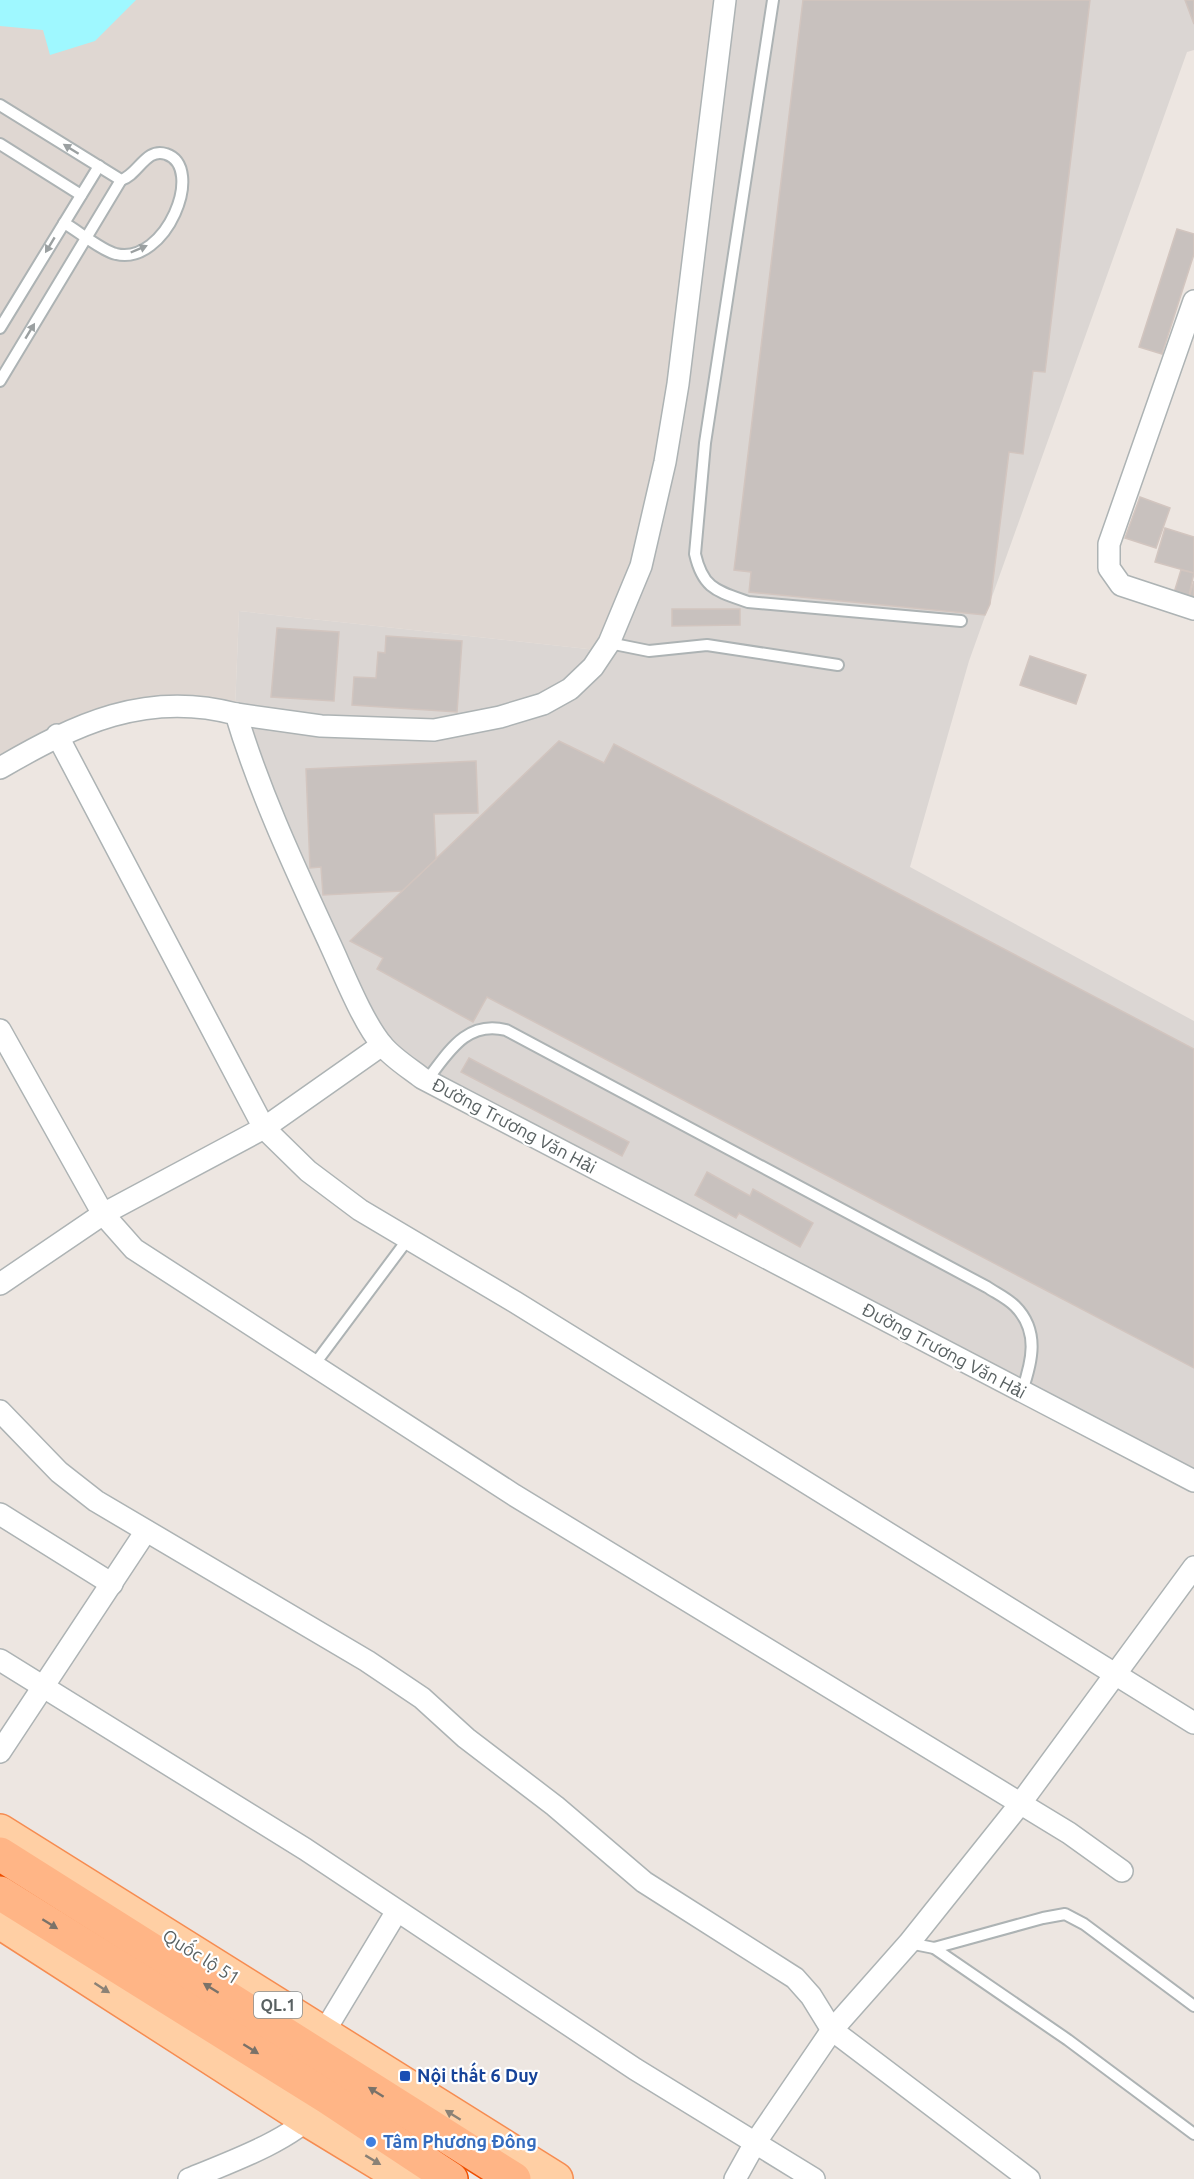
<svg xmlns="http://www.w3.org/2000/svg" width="1194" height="2179" font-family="Ubuntu,sans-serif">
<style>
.industrial{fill:#dbd6d3}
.education{fill:#dfd7d2}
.water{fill:#9ff8ff}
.building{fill:#c8c1be;stroke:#d2c5bf;stroke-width:1.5}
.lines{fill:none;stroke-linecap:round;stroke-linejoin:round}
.lane-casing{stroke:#adb3b4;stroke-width:14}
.street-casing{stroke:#adb3b4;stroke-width:24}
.primary-casing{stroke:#f68c51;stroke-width:36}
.highway-casing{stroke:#ee4e00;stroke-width:36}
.lane{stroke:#fff;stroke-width:10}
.street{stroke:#fff;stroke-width:21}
.primary{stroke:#ffcfa4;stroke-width:33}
.highway{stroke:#ffb586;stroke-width:33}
.oneway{fill:#9ba0a1}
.oneway2{fill:#7a7269}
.oneway3{fill:#8b8276}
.transit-dot{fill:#1a4fb4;stroke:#fff;stroke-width:2}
.shop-dot{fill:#3f7fe0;stroke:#fff;stroke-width:2}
.labels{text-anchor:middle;stroke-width:4.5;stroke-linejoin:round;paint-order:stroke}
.shield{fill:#fff;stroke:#8b9091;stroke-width:1.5}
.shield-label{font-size:16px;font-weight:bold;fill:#596162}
.street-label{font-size:18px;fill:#596162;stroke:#fff}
.transit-label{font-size:18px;font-weight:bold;fill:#164399;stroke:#fff;text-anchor:start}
.shop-label{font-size:18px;font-weight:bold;fill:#366cbe;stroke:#fff;text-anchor:start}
</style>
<rect width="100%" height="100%" fill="#ede6e1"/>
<g class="industrial">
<polygon points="732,0 1194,0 1194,50 1187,52 969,661 910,867 1194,1021 1194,1473 425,1072 387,1041 356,986 273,802 245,722 437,736 598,671"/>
<polygon points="239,611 597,650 566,684 500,710 403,724 235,708"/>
</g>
<polygon class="education" points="0,0 719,0 672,384 636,564 597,650 239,611 235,708 129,703 0,761"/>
<polygon class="water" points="0,0 136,0 95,41 50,55 43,30 0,26"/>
<g class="building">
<polygon points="803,0 1090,0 1045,372 1033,371 1023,454 1009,452 990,604 985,615 749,592 751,572 734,570"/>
<polygon points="1185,0 1194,0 1194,24"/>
<polygon points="1177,229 1194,234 1194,254 1162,354 1139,347"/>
<polygon points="1140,497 1170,508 1156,548 1125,538"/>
<polygon points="1165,528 1194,537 1194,573 1155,562"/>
<polygon points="1181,570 1194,573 1188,600 1173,596"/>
<polygon points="1194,581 1194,602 1188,600"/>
<polygon points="672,609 740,609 740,625 672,626"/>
<polygon points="277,628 339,632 334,701 271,697"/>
<polygon points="386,636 462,641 457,712 352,705 354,677 376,678 378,652 385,653"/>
<polygon points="1030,656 1086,675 1076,704 1020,685"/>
<polygon points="559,741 604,763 614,744 1194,1049 1194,1368 487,997 473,1022 377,969 383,958 350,941"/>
<polygon points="476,761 478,813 434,814 436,859 402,891 323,895 321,867 310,868 306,769"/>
<polygon points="469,1058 629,1142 622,1156 461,1072"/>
<polygon points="707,1172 750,1196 753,1189 813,1223 800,1247 739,1213 736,1218 695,1195"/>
</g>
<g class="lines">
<defs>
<g id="lane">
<path d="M773,0L705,443L695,554C703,589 717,591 748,602L961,621"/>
<path d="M0,105L121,180C138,175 146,147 166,154C206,167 166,266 116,254C102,251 77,230 64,223"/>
<polyline points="0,144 81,195"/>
<polyline points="0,328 99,166"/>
<polyline points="0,381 121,180"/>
<polyline points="609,643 649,651 707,645 838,665"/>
<path d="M427,1080C448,1053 466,1020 506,1030L987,1287C996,1293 1007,1298 1015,1306C1040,1331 1032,1362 1022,1391"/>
<polyline points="314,1365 408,1239"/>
<polyline points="909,1943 934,1948 1043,1918 1065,1914 1084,1924 1194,2006"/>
<polyline points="934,1948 1068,2040 1194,2134"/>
</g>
<g id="street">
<polyline points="1194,301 1109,544 1109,568 1121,585 1194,609"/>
<polyline points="236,714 321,726 434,730 500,717 543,704 570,689 593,667 609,643 641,566 665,462 678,384 725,0"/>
<polyline points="57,735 264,1128 308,1171 360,1210 515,1302 1194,1723"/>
<path d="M0,768C76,724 146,690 236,714C260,794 295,868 330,944C343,972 363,1023 383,1046C393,1058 409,1068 422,1078L1194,1481"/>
<polyline points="0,1030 103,1214 134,1249 514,1495 1069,1833 1122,1871"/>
<polyline points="0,1284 103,1214 264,1128 382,1045"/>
<polyline points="0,1411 59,1472 96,1501 367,1661 422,1698 466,1738 555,1806 644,1882 795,1978 811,1996 832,2030 1029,2179"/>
<polyline points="0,1514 112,1584"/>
<polyline points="0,1660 305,1849 635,2069 814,2179"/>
<polyline points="0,1752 146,1531"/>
<polyline points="318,2042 397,1911"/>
<path d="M189,2179C225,2164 290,2141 315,2112"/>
<polyline points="735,2179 755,2143 832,2030 909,1943 1020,1804 1194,1567"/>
</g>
<g id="primary">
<polyline points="0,1831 556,2179"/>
<polyline points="0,1922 308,2120 405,2179"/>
</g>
<g id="highway">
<polyline points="0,1854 514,2179"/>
<polyline points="0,1893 327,2097 451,2179"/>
</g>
</defs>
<use href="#lane" class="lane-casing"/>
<use href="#street" class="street-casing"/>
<use href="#primary" class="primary-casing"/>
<use href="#highway" class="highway-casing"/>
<use href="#lane" class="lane"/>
<use href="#street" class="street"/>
<use href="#primary" class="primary"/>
<use href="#highway" class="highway"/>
</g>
<defs><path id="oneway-solid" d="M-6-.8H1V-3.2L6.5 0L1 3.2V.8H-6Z" transform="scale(1.5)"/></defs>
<g class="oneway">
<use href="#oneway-solid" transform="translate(71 149) rotate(-148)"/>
<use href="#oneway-solid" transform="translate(50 245) rotate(121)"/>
<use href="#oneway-solid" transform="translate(139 249) rotate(-23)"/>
<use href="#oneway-solid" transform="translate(30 331) rotate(-59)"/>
</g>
<g class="oneway2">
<use href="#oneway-solid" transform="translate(50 1924) rotate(32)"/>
<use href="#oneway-solid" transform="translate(211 1988) rotate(-148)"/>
<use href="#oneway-solid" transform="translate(251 2049) rotate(32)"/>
<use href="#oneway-solid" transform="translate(376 2092) rotate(-148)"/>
</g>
<g class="oneway3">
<use href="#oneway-solid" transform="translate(102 1988) rotate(33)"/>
<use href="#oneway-solid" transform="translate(453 2115) rotate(-148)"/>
<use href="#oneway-solid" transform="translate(373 2160) rotate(31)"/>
</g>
<rect class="transit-dot" x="399" y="2070" width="12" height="12" rx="3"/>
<circle class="shop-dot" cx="371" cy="2142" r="6"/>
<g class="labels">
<rect class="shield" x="254" y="1992" width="48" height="26" rx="4.5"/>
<g class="shield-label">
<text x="278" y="2011">QL.1</text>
</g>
<g class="street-label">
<text transform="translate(514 1126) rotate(28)" y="6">Đường Trương Văn Hải</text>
<text transform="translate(944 1351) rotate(28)" y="6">Đường Trương Văn Hải</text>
<text transform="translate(201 1957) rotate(32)" y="6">Quốc lộ 51</text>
</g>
<g class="transit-label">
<text x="417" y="2082">Nội thất 6 Duy</text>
</g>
<g class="shop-label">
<text x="383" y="2148">Tâm Phương Đông</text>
</g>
</g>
</svg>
